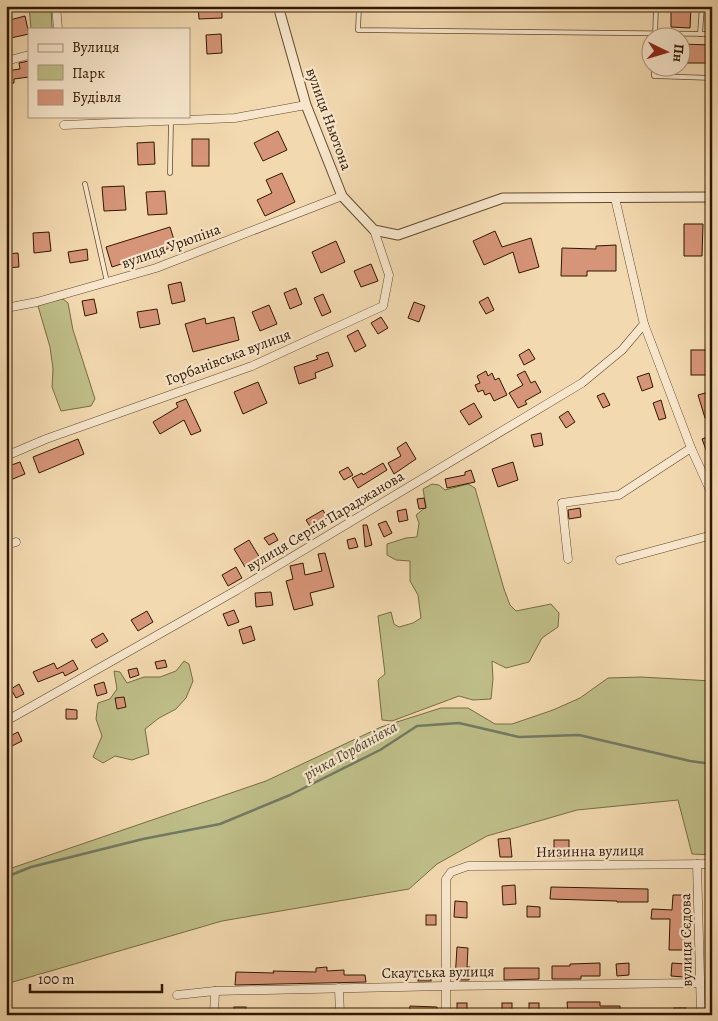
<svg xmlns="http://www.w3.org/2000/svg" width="718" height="1021" font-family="Alegreya,serif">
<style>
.green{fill:#bfbe88;stroke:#786b44}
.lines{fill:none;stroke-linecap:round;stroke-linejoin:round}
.stream{stroke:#727a64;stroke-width:2.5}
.building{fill:#d69478;stroke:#311800}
.service-casing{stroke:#62482c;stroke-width:5.5}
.minor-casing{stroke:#62482c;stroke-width:9}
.tertiary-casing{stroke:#62482c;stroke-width:11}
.service{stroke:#f7e6cc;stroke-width:4}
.minor{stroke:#f7e6cc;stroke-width:8}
.tertiary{stroke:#f7e6cc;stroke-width:9}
.labels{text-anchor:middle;stroke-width:4.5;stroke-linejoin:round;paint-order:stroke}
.street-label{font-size:15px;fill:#311800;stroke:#f7e6cc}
.water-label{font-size:16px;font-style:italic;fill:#514932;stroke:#f7e6cc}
</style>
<rect width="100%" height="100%" fill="#f3d9b0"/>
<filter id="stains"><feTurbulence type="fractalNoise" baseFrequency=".004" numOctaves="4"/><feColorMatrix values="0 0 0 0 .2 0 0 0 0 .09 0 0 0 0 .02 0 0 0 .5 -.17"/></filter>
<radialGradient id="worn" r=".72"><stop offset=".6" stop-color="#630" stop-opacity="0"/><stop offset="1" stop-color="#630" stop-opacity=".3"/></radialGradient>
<g class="green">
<polygon points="29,6 51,6 52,29 31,29"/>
<polygon points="63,299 68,303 73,330 95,399 91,406 61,411 52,387 53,369 50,347 38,306 47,302"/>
<polygon points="432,484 439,485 445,490 468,484 475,488 504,589 510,605 516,611 551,604 559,613 558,627 542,638 529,662 506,668 492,661 493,679 491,699 473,700 459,696 392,721 382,720 378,680 385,674 378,616 391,612 394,624 399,627 413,623 421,618 418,595 410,581 410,561 396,560 387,555 387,544 406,538 417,537 419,523 416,515 426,507 423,489"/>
<polygon points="184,661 189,664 193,681 186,698 176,709 159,718 145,729 149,754 132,760 115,756 103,763 93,757 102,736 96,719 98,703 110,699 117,689 114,671 120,672 127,683 144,677 160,677 176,671"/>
<polygon points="641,677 712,681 712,855 692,854 678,800 577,810 487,836 437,864 409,889 222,921 6,984 6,870 266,781 381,727 441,708 468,708 495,724 512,724 553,710 580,698 608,678"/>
</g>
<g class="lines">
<polyline class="stream" points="6,877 31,867 143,839 220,824 290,795 380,750 417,726 459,723 519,737 579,735 690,761 712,764"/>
</g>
<g class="building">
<polygon points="198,6 222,6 222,18 199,19"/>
<polygon points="671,6 691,6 690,28 671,27"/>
<polygon points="25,16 29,34 6,39 6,21"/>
<polygon points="221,34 222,53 207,54 206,35"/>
<polygon points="680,44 712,45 712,63 680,63"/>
<polygon points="29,61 29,77 14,79 14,83 6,84 6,71 20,69 19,63"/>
<polygon points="278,131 287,150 263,161 254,143"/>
<rect x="192" y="139" width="17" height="27"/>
<polygon points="154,142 155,164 138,165 137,143"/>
<polygon points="282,173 295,202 265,216 257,200 272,193 266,180"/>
<polygon points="124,186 126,210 104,211 102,187"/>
<polygon points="165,191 167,214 148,215 146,192"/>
<polygon points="684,224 703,224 702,256 684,256"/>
<polygon points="170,227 176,246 112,267 106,247"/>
<polygon points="495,231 502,247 531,238 539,267 519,273 513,252 484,265 473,241"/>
<polygon points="49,232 51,251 34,253 33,233"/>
<polygon points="336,241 345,262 321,273 312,252"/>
<polygon points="616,245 616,271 587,271 587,276 561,276 562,248 596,249 596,246"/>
<polygon points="87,249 88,260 70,263 68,252"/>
<polygon points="18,253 19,267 6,268 6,254"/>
<polygon points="371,264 378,281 361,287 354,271"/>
<polygon points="181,282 185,301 172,304 168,285"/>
<polygon points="296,288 302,304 290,309 284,293"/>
<polygon points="323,294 331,312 322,316 314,298"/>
<polygon points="488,297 494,310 486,314 479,302"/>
<polygon points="94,299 97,313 85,316 82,301"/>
<polygon points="414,302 425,306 419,322 408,318"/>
<polygon points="269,305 277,324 260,331 252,312"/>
<polygon points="157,309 160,324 140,328 137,312"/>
<polygon points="234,317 239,340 193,352 185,324 205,318 206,324"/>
<polygon points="381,317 388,328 378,334 371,323"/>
<polygon points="358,330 366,346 355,352 347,336"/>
<polygon points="529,349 535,359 524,365 519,355"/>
<rect x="691" y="350" width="20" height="25"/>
<polygon points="328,352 333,366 315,373 316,378 299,384 294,367 318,359 316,356"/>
<polygon points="486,371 488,376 492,373 495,380 499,378 507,395 494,401 490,393 485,395 483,390 478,392 475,385 480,383 477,376"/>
<polygon points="525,371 531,383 535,381 541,392 525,401 527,404 518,408 509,393 523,385 517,375"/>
<polygon points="649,373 653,387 642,391 637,377"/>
<polygon points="258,382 267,403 243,414 234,392"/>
<polygon points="712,391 712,416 705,418 698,395"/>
<polygon points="604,393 610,405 603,408 597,396"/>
<polygon points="186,399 201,431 191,435 184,420 160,434 153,422 178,407 176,403"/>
<polygon points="661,400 666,418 659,420 653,403"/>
<polygon points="474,403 482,417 469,425 460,411"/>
<polygon points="568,411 575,422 566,428 559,417"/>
<polygon points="541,433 543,445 534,447 531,435"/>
<polygon points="712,435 712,463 711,463 702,439"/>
<polygon points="78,439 84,454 39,473 33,457"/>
<polygon points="406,442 416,459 394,474 388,463 401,456 397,448"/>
<polygon points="20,462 25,474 8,481 6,467"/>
<polygon points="513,462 518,480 498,487 492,469"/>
<polygon points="383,463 387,470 358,488 352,478 362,473 363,475"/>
<polygon points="348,467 353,475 344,480 339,472"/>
<polygon points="471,470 475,482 447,488 445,479 465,475 465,472"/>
<polygon points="424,498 426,508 419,509 417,499"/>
<polygon points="580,508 581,517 569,519 568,510"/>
<polygon points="406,509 408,520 399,522 397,511"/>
<polygon points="323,510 327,518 311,528 306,520"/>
<polygon points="386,521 392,533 384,537 378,524"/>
<polygon points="363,525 367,525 372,545 365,547"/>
<polygon points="274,533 278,540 269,545 264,538"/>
<polygon points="355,538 358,547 349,549 347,540"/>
<polygon points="249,540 260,558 245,567 234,549"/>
<polygon points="325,553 334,587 310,593 313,605 294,610 286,581 293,579 290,566 303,563 305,575 322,571 318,554"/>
<polygon points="236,567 242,578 228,586 222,575"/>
<polygon points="271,592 273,605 256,607 255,593"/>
<polygon points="234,610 239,622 228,626 223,614"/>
<polygon points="147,611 153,622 138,631 131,620"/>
<polygon points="251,626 255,640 243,644 239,630"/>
<polygon points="103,633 108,641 96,648 91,640"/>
<polygon points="73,660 78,669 65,676 63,672 38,682 33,672 54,663 57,669"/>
<polygon points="165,660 167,667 157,669 155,662"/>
<polygon points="137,668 139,675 130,678 128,670"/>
<polygon points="104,682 107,693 97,696 94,685"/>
<polygon points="19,684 24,694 16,698 11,689"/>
<polygon points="124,697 126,707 117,709 115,698"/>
<polygon points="66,709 77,710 77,719 66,719"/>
<polygon points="18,732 22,741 6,749 6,738"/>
<polygon points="510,838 512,857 500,857 498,839"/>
<rect x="554" y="840" width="15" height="18"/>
<polygon points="515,885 516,904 503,905 502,886"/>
<polygon points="551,887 648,889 648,902 617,902 617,901 550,899"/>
<polygon points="673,895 687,895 685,950 669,950 670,919 651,919 652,909 672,910"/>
<polygon points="455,901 467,902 467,918 454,917"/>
<polygon points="527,906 540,907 540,917 527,917"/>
<rect x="426" y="915" width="10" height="10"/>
<polygon points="457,947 468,948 467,967 470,967 469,980 455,980"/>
<polygon points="600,963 600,976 581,976 581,979 552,979 552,966 570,966 570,964"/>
<polygon points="629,963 629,975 617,976 616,964"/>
<polygon points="672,963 685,964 684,977 671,976"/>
<polygon points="327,967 327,971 344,970 344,975 365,975 366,982 235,985 236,972 274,973 273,971 316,972 316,968"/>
<polygon points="504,968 539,968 539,979 504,980"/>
<rect x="418" y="972" width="13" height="9"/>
<polygon points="567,1002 600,1002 600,1006 620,1006 620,1015 568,1014"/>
<rect x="457" y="1003" width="10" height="12"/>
<rect x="502" y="1003" width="10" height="12"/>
<rect x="529" y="1003" width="10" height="12"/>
<polygon points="410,1006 437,1007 437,1015 409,1015"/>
<rect x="234" y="1007" width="12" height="8"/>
<rect x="674" y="1008" width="12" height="7"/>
</g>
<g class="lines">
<defs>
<g id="service">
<polyline points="359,6 358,30 712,34"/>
<polyline points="700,34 702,6"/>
<polyline points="655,38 656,6"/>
<polyline points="654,68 654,76 712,78"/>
<polyline points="170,173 171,120"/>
<polyline points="85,184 107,282"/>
</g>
<g id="minor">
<polyline points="56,6 58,29"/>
<polyline points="6,61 29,55"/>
<polyline points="64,125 235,118 306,105"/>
<polyline points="615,198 644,324 691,448 710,490 712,499"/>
<polyline points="6,308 37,302 156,268 342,196"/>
<polyline points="6,456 46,439 252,366 383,306 389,275 374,230"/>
<polyline points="6,545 16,542"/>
<polyline points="568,559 562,503 619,495 691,448"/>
<polyline points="620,560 712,535"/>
<polyline points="6,721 237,590 582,383 622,350 644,324"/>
<polyline points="697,864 701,1015"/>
<polyline points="339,988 340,1015"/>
<polyline points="177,995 215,991 445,986 700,983"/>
<polyline points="214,1015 215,991"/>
<polyline points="446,1015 446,879 451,872 468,866 712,864"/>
</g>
<polyline id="tertiary" points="280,6 280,13 306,105 342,196 374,230 398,235 503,198 712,197"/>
</defs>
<use href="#service" class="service-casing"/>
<use href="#minor" class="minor-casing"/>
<use href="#tertiary" class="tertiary-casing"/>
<use href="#service" class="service"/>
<use href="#minor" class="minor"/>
<use href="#tertiary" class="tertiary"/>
</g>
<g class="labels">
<g class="street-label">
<text transform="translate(329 119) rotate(70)" y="5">вулиця Ньютона</text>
<text transform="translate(171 246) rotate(-20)" y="5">вулиця Урюпіна</text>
<text transform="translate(228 357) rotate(-21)" y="5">Горбанівська вулиця</text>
<text transform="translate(325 521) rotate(-31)" y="5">вулиця Сергія Параджанова</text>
<text transform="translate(590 851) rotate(-1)" y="5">Низинна вулиця</text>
<text transform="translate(686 940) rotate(-91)" y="5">вулиця Сєдова</text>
<text transform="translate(438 972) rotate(-1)" y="5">Скаутська вулиця</text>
</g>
<g class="water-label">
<text transform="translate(350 750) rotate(-29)" y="6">річка Горбанівка</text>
</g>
</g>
<rect width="718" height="1021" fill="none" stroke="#f3d9b0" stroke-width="25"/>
<rect x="8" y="8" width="703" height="1006" fill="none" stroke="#311800" stroke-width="2.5"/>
<rect x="12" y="12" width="693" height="996" fill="none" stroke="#311800"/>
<rect x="28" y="28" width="162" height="90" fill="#f7e6cc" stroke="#a8947a"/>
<rect x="38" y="44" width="25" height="8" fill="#f7e6cc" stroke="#a8947a"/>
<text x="72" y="52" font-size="15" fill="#311800">Вулиця</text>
<rect x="38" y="65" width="25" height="15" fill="#bfbe88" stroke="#a8947a"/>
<text x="72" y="78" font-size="15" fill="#311800">Парк</text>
<rect x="38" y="90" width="25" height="15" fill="#d69478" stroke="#a8947a"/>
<text x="72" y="102" font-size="15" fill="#311800">Будівля</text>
<g transform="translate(666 52) rotate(95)"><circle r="24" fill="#f7e6cc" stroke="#a8947a"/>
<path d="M0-4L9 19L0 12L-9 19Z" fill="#8f2418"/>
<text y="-8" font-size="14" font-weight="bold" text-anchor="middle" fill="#311800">Пн</text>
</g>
<path d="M30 984v8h132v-8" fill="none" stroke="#311800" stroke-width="2.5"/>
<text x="38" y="984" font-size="15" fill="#311800" stroke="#f7e6cc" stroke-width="4" paint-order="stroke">100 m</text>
<rect width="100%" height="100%" filter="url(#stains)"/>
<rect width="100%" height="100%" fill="url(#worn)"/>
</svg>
